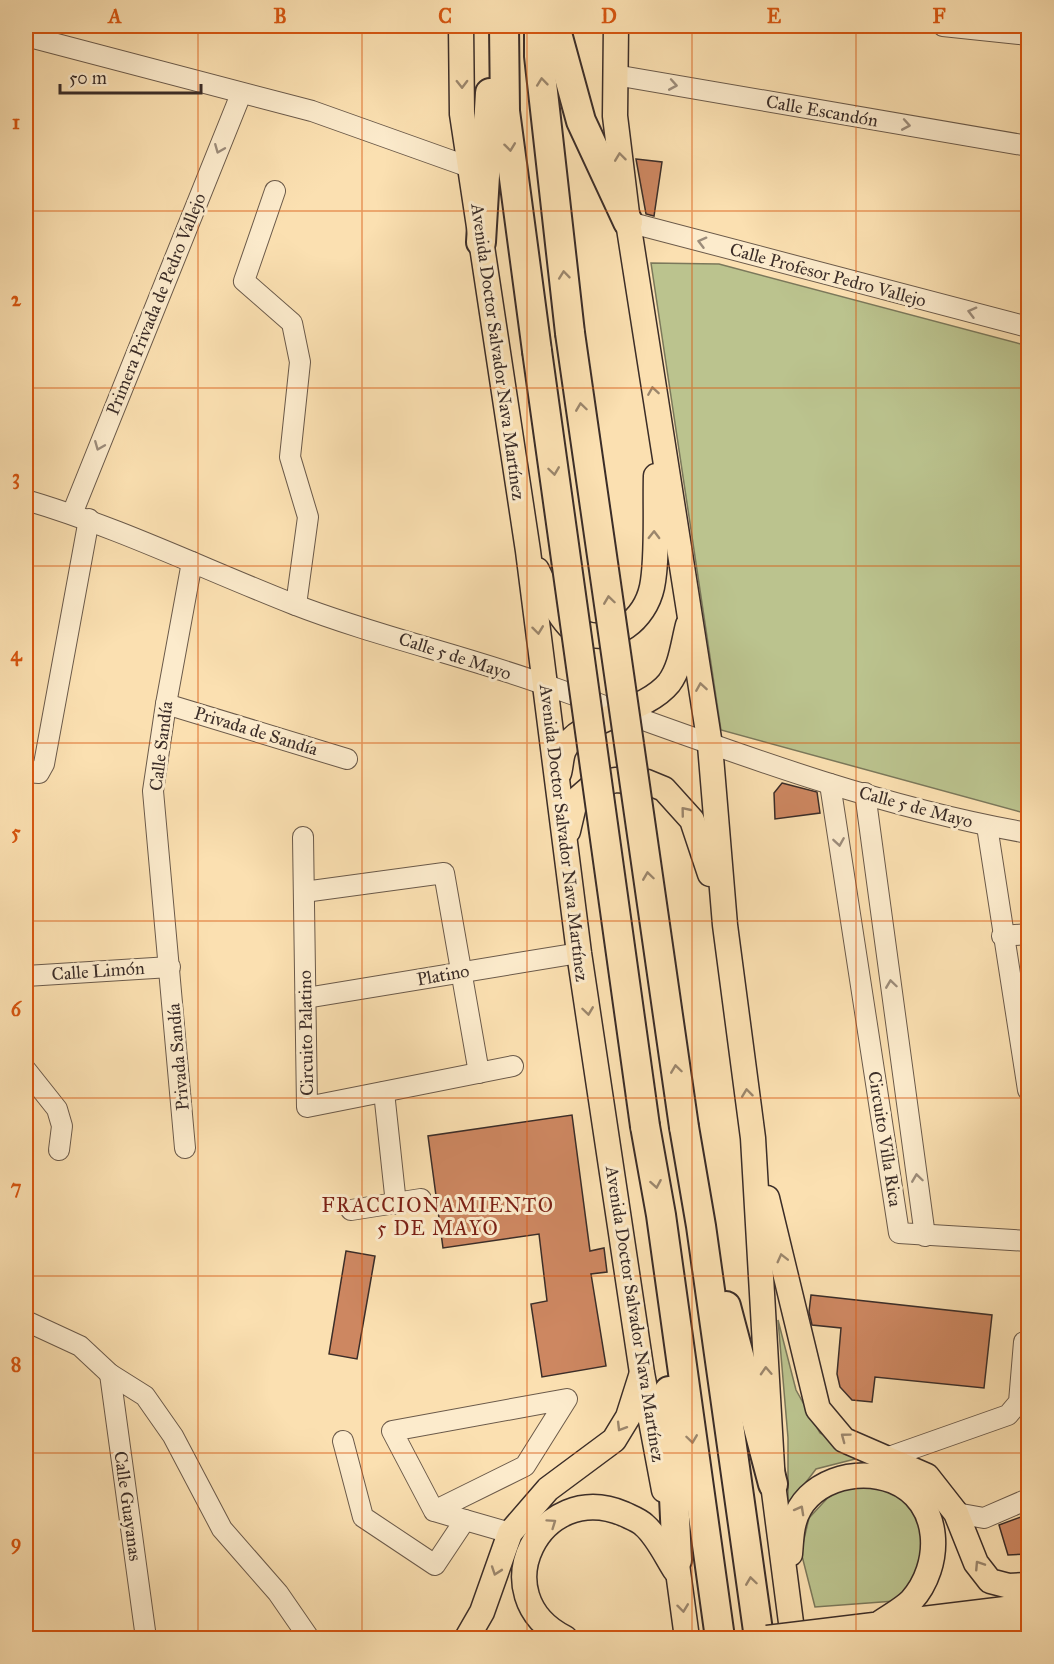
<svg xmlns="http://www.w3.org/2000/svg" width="1054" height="1664" font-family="'IM FELL Great Primer',serif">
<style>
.green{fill:#bbc38e;stroke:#7b785b;stroke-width:1.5}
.building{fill:#cd8761;stroke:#3b2d28;stroke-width:1.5}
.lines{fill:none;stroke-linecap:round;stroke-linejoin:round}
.minor-casing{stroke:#6b5a4a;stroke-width:22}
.major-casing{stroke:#3b2d28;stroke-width:27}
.highway-casing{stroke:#3b2d28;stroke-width:32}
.minor{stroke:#fcebcc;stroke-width:20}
.major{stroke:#fbe0b1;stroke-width:24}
.highway{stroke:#fbe0b1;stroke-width:28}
.major-bridge-casing{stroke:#3b2d28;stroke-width:27;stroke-linecap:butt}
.highway-bridge-casing{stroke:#3b2d28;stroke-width:32;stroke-linecap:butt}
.major-bridge{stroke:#fbe0b1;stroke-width:24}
.highway-bridge{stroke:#fbe0b1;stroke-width:28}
.oneway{stroke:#9b866c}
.oneway2{stroke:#9c8c7a}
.grid{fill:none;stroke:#d7550f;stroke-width:1.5;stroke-opacity:0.55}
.labels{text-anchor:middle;stroke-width:6;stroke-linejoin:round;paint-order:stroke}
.street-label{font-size:18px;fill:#3b2d28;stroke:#fcebcc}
.neighbourhood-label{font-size:20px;letter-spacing:1.5px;fill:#7a1f14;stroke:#fcebcc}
.neatline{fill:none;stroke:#d7550f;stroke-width:2}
.grid-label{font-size:20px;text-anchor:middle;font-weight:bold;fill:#d7550f}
</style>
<rect width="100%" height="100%" fill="#fbe0b1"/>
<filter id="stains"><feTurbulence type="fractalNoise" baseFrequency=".00333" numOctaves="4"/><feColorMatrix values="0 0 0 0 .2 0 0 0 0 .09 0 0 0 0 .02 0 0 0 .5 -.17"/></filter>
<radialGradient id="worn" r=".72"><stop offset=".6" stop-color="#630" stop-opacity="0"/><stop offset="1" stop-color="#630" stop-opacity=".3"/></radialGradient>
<g class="green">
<polygon points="651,263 719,264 1028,346 1028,814 721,730"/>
<polygon points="778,1320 796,1390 820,1433 863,1457 816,1469 788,1506 788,1438"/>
<polygon points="869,1483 901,1492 921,1518 922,1574 895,1601 815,1607 801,1552 809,1518 834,1491"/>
</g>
<g class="building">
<polygon points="636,159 662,162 654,216 646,214"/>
<polygon points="782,783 817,792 820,813 775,819 774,793"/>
<polygon points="572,1115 590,1251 604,1248 607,1272 591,1274 606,1366 542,1377 531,1304 547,1301 539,1234 443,1248 428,1136"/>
<polygon points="346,1251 375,1256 357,1359 329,1354"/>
<polygon points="811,1295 992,1315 984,1388 875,1377 872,1402 852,1400 840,1387 837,1374 841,1328 812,1325 809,1312"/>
<polygon points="1029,1514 1029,1554 1008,1555 999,1525"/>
</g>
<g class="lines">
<defs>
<g id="minor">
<polyline points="943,26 1028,35"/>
<polyline points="26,36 312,111 472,168"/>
<polyline points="615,75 1028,146"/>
<polyline points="275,191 244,281 292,323 300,362 290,457 308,517 296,605"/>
<polyline points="628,222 1028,327"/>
<path d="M26,500C118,527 204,569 293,604C375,636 463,655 546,685C704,741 862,804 1028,833"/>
<polyline points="72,514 241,94"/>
<polyline points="166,704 347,759"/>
<polyline points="26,772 39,773 44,764 89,519"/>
<polyline points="830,784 899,1233 1028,1241"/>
<polyline points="865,793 925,1236"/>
<polyline points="987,826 1028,1090"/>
<polyline points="303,837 307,1107 513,1066"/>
<polyline points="304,892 444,873 479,1073"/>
<polyline points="1002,936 1028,934"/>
<polyline points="26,976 170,967"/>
<polyline points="306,998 579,953"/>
<polyline points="26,1070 57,1109 62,1126 59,1150"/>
<polyline points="384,1092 396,1204"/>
<polyline points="185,1148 153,791 166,704 192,562"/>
<polyline points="351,1210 421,1199"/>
<polyline points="26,1321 80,1346 110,1374 145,1396 173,1436 222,1529 278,1593 309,1638"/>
<polyline points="110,1374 146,1638"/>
<polyline points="343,1441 363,1517 435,1565 465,1520"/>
<polyline points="886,1458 1008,1415 1019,1402 1024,1342"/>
<polyline points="434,1511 525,1466 567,1399 392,1431 434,1511 510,1533"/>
<polyline points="956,1513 984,1518 1028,1499"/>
</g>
<g id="major">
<polyline points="461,26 462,114 528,551 579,953 642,1373 664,1490"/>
<polyline points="616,26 615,116 628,222 710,745 725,925 753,1138 773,1484 793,1638"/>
<path d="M537,570C546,588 555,611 569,626C572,629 577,630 581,632C613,646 645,619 652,587C658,558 655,507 656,476"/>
<path d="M559,773C561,766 561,756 564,750C577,719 644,714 669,683C681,667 683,644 688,625"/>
<polyline points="568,831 575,801 590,788 615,780 647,782 664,789 692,820 710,874"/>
<polyline points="767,1198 818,1409 844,1440 927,1476 956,1513 976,1563 990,1581 1009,1586 1028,1585"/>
<polyline points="674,1542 687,1638"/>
<path d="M790,1554C791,1544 791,1532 794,1522C805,1482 856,1466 893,1481C943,1501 943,1566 911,1601C902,1610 888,1617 877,1625"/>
<polyline points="882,1624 1028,1606"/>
<polyline points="467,1638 482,1612 510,1533 548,1489 614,1440 628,1417 641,1376"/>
<path d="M565,1638C481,1596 540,1478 624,1514C630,1517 639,1520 644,1525C657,1536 666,1556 675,1570"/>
<polyline points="936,1638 1028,1629"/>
</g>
<g id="highway">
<polyline points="504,26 505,111 537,351"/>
<polyline points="539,26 539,56 570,333"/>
<polyline points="555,26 581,121 628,222"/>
<polyline points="481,242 490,93"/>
<polyline points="645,1126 661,1215 720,1638"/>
<polyline points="684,1127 701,1226 759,1638"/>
<polyline points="726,1306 773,1484"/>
<polyline points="669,1391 677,1560"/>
</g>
</defs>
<use href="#minor" class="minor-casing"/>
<use href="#major" class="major-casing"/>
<use href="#highway" class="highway-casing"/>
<use href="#minor" class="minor"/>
<use href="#major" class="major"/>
<use href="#highway" class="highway"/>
<defs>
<polyline id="major-bridge" points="767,1638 874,1625"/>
<g id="highway-bridge">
<polyline points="570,333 684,1127"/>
<polyline points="537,351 645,1126"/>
</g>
</defs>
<use href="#major-bridge" class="major-bridge-casing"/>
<use href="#highway-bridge" class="highway-bridge-casing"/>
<use href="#major-bridge" class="major-bridge"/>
<use href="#highway-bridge" class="highway-bridge"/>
</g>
<defs><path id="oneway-chevron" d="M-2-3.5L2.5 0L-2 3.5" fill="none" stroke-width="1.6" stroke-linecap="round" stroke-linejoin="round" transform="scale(1.5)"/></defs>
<g class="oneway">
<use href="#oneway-chevron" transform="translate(542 82) rotate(-96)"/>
<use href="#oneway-chevron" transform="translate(462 84) rotate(89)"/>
<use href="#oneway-chevron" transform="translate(510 147) rotate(83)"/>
<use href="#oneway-chevron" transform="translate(620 157) rotate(-97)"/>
<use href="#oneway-chevron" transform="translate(564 275) rotate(-96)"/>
<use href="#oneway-chevron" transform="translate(653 391) rotate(-99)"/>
<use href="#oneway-chevron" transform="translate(581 407) rotate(-98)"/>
<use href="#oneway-chevron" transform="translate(554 471) rotate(82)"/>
<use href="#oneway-chevron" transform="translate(654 535) rotate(-89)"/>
<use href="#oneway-chevron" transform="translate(609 600) rotate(-98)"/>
<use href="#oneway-chevron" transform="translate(538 630) rotate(83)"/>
<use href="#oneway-chevron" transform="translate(701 687) rotate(-99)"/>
<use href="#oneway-chevron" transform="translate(685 811) rotate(-129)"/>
<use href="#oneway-chevron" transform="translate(648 876) rotate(-98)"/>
<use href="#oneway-chevron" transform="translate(588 1011) rotate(82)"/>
<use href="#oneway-chevron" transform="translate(676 1069) rotate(-98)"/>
<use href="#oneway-chevron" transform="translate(747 1093) rotate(-97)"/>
<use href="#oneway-chevron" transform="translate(656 1184) rotate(80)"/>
<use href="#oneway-chevron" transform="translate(782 1258) rotate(-104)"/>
<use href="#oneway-chevron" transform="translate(766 1371) rotate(-93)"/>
<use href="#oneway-chevron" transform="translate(621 1427) rotate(121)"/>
<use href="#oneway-chevron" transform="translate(845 1437) rotate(-143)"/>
<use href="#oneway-chevron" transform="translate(692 1439) rotate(82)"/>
<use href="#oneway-chevron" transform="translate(800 1510) rotate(-61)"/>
<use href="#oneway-chevron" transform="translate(552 1523) rotate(-35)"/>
<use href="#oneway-chevron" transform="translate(979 1565) rotate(-123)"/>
<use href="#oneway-chevron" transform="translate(496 1571) rotate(109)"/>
<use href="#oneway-chevron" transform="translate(751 1581) rotate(-98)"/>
<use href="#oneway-chevron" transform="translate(683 1608) rotate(83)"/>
</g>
<g class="oneway2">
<use href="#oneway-chevron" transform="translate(673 85) rotate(10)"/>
<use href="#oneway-chevron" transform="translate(906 125) rotate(10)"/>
<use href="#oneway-chevron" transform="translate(219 149) rotate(112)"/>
<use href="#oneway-chevron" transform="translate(702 242) rotate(-165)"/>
<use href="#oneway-chevron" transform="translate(972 312) rotate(-165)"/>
<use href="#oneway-chevron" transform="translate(99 446) rotate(112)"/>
<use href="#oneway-chevron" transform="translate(839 842) rotate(81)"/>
<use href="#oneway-chevron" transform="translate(891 984) rotate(-98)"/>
<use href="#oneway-chevron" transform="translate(917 1178) rotate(-98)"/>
</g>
<path class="grid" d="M198,26V1638M362,26V1638M527,26V1638M692,26V1638M856,26V1638M26,211H1028M26,388H1028M26,566H1028M26,743H1028M26,921H1028M26,1098H1028M26,1276H1028M26,1453H1028"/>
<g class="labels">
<g class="street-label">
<text transform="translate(822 111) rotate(10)" y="6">Calle Escandón</text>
<text transform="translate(828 275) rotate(15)" y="6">Calle Profesor Pedro Vallejo</text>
<text transform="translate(156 304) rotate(-68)" y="6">Primera Privada de Pedro Vallejo</text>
<text transform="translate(498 352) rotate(82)" y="6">Avenida Doctor Salvador Nava Martínez</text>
<text transform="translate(455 656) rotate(18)" y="6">Calle 5 de Mayo</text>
<text transform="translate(256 731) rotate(17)" y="6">Privada de Sandía</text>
<text transform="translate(161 746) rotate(-83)" y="6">Calle Sandía</text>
<text transform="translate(916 807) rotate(15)" y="6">Calle 5 de Mayo</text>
<text transform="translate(564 833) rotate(83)" y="6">Avenida Doctor Salvador Nava Martínez</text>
<text transform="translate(98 971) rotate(-4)" y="6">Calle Limón</text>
<text transform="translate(443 975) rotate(-10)" y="6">Platino</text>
<text transform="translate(306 1033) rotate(-91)" y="6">Circuito Palatino</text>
<text transform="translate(178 1057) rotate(-95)" y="6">Privada Sandía</text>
<text transform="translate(885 1139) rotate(81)" y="6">Circuito Villa Rica</text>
<text transform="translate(635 1314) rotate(81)" y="6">Avenida Doctor Salvador Nava Martínez</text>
<text transform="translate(128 1506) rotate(82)" y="6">Calle Guayanas</text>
</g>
<g class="neighbourhood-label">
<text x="438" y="1212">FRACCIONAMIENTO<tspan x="438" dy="23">5 DE MAYO</tspan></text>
</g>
</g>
<rect width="1054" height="1664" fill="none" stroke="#fbe0b1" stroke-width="66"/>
<path d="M60 84v9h141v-9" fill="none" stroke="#3b2d28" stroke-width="3"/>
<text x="69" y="84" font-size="18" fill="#3b2d28" stroke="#fcebcc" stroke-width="4.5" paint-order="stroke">50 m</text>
<rect x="33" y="33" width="988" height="1598" class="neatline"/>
<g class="grid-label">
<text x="115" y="23">A</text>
<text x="280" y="23">B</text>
<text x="445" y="23">C</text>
<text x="609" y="23">D</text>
<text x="774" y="23">E</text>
<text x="939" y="23">F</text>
<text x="16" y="129">1</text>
<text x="16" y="306">2</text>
<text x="16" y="484">3</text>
<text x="16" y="661">4</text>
<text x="16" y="839">5</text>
<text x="16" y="1016">6</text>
<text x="16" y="1194">7</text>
<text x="16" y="1371">8</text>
<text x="16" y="1549">9</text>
</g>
<rect width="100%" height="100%" filter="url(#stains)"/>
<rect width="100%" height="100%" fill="url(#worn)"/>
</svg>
